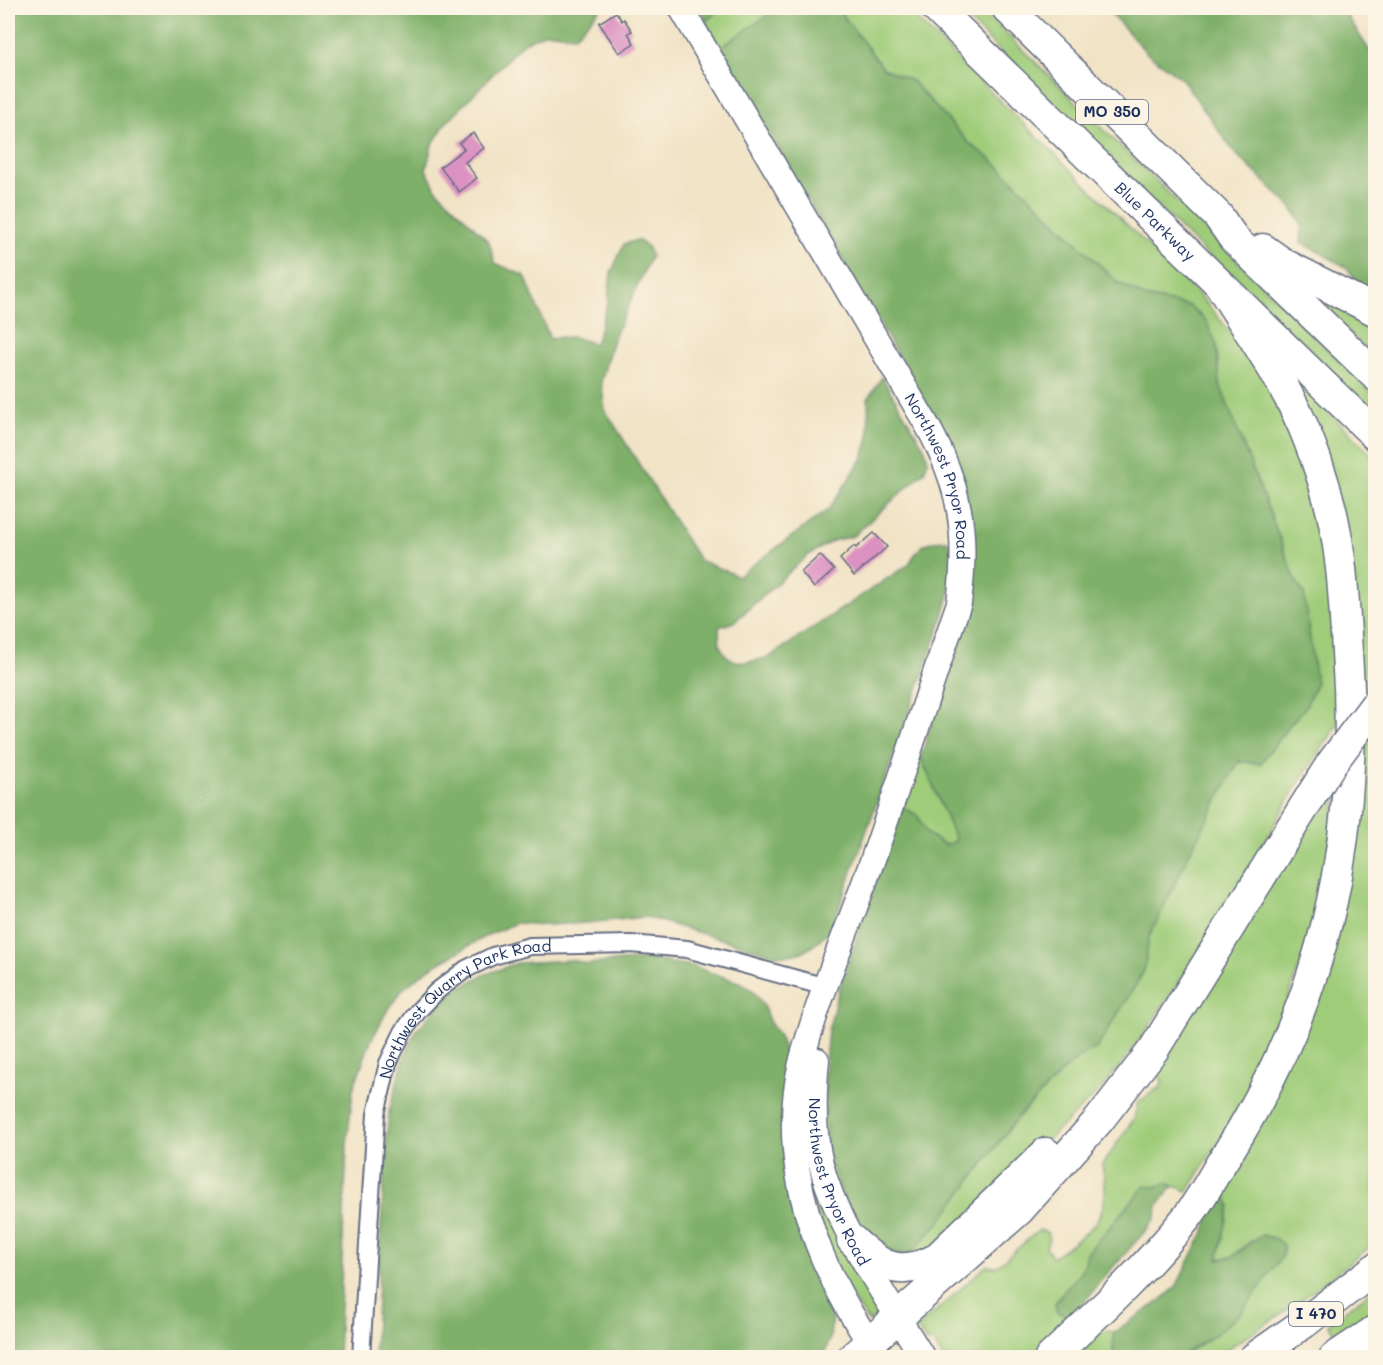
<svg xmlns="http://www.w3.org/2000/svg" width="1383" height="1365" font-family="Mali,sans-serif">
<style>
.green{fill:#9fcc79;stroke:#5d7e6c;stroke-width:1.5}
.forest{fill:#7fb069;stroke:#4d7064;stroke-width:1.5}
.building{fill:#db91c1}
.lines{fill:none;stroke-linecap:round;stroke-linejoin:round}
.minor-casing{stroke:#666e82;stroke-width:20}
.secondary-casing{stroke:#666e82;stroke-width:27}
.motorway-casing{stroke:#666e82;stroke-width:33}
.minor{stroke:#fff;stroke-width:16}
.secondary{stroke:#fff;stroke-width:24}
.motorway{stroke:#fff;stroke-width:30}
.motorway-bridge-casing{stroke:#666e82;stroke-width:33;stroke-linecap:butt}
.motorway-bridge{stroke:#fff;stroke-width:30}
.labels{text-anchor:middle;stroke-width:6;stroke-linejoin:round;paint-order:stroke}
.shield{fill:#fcf5e5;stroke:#5e6a86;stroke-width:1.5}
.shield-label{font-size:15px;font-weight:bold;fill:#1b2f5e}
.street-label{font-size:16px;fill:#1b2f5e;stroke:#fcf5e5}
</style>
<rect width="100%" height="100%" fill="#fcf5e5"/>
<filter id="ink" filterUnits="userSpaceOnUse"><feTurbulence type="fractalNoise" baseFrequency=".0167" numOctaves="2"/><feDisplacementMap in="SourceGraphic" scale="12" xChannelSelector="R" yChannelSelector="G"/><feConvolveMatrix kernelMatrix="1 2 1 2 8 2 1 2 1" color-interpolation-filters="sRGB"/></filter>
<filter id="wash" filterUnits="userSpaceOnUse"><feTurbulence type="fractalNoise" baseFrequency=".008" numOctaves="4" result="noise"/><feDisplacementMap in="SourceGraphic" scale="24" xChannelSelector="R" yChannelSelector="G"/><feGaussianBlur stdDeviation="1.35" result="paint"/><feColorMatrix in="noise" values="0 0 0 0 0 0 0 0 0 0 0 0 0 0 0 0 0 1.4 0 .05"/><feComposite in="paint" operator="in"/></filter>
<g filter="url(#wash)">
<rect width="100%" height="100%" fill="#f1e3c6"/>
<g class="green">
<polygon points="721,8 778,8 720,48 706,21"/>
<polygon points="837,8 905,8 1202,298 1242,346 1266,381 1308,469 1327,553 1340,721 1294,790 1266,840 1189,967 1141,1038 1103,1087 930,1252 898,1259 939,1223 1018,1117 1063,1071 1081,1056 1097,1048 1144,971 1149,937 1193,846 1239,761 1260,764 1291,723 1305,708 1304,594 1296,581 1220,385 1216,343 1190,306 1144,297 1117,282 991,159 970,144 912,81 883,68"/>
<polygon points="956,8 980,8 1375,396 1375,420"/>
<polygon points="1309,293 1375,322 1375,358"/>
<polygon points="1293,377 1375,458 1375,1243 1295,1305 1215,1357 1179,1358 1216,1334 1251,1241 1232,1257 1218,1259 1230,1205 1216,1193 1307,1011 1356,678"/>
<polygon points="921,757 956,841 945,845 927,834 917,815 902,807"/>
<path d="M1339,765L1325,895L1262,1071L1188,1191L1166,1183L1155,1187L1087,1253L1085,1266L1078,1278L1060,1295L1057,1312L1073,1319L1033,1357H942L933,1341L927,1343L917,1328L986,1266L996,1267L1039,1230L1047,1232L1049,1239L1046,1248L1053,1257C1092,1229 1114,1218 1102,1165L1134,1119L1138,1101L1147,1097L1154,1090H1158L1163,1083L1153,1065Z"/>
<polygon points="809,1062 882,1312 869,1322 843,1285 806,1186"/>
<polygon points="1375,1288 1375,1312 1337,1339 1328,1324"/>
<polygon points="1102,1331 1114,1332 1113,1355 1110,1357 1060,1358 1071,1347"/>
</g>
<g class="forest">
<path d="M8,8H601L575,36L546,32L522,44L445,124L432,145L426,169L436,189L489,242L495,263L525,276L550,339C569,335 577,337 595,344L608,302L611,273L624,244L637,240L647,246L651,256L612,342L601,382L605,410L699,560L738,576L829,509L863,458L869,438L868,399L882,377L925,449L928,460L924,472L853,536L832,541L807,556L734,622L719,627C720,633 718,642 721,647C730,669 753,662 769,657L909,564C920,545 925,541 947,540L954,547L949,595L940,627L832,927C814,947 804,957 775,955L646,917L586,923L548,925L516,923L488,935L430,968L403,989L387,1011L370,1043L353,1089L347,1144L338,1357H8Z"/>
<polygon points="698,8 721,8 706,21"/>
<polygon points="778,8 837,8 883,68 912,81 970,144 991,159 1117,282 1144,297 1190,306 1206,321 1216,343 1220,385 1296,581 1304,594 1316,684 1305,708 1291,723 1260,764 1239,761 1193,846 1149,937 1144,971 1097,1048 1081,1056 1063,1071 1018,1117 939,1223 914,1250 898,1259 865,1239 841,1191 827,1150 824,1072 828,1031 839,989 902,807 917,815 927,834 945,845 956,841 921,757 966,606 926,404 720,48"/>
<polygon points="1106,8 1342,8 1375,59 1375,292 1357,281 1346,267 1301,242 1302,225 1292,208 1234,152 1182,79 1147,53"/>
<polygon points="647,959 692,966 741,983 752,990 763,1004 769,1021 779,1036 786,1055 784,1162 788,1196 803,1245 832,1318 830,1339 824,1353 819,1358 374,1358 385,1153 389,1112 404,1057 416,1031 436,1008 456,990 481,976 517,963 573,960 587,964"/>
<path d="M1166,1183L1174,1186L1159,1203L1155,1220L1098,1284L1091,1294L1069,1317L1057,1312L1055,1304C1066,1283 1084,1279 1087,1253L1145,1186L1155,1187Z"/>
<polygon points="1216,1193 1225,1194 1230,1205 1218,1259 1232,1257 1262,1235 1276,1239 1284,1246 1282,1256 1242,1312 1216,1334 1179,1357 1110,1358 1113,1354 1114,1332 1160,1301 1176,1287 1207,1226 1207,1213"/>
</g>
<g id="blocks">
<g class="building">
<polygon points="616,12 622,21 624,19 632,31 628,33 634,43 619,53 599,23"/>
<polygon points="473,133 484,148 465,162 477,178 459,192 440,167 464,149 459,143"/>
<polygon points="874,533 887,547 854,576 840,559 854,546 856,548"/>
<polygon points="820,555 834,570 814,588 801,572"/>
</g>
</g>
</g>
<g filter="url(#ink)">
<use href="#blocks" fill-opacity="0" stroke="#666e82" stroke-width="1.5"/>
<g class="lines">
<defs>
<g id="minor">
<path id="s1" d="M361,1358L376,1114L388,1063L403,1032L418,1011L437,991L466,969L493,956L530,946L631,944L687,949L826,987"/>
</g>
<g id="secondary">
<path id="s2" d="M681,8L927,425C961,486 968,534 959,603C930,686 904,770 875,853C851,922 821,989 802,1059C775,1164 819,1273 880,1358"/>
<path id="s3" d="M817,1060C814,1091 813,1123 819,1155C833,1223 887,1298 923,1358"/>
</g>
<g id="motorway">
<path id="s4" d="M936,8L1376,436"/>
<polyline points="1007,8 1218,216 1234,239 1376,376"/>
<polyline points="1263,249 1284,264 1376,311"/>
<path d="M852,1240C879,1266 899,1278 936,1259L1046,1153"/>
<polyline points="852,1358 1019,1210 1099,1120 1154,1049 1281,844"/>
<path d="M1050,1358C1098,1313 1147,1268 1188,1216C1200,1200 1210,1182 1220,1165C1324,1006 1361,841 1347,652C1344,601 1342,547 1328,498C1323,479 1316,459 1309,441C1289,387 1250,334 1220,285"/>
<polyline points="1254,1358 1304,1323 1376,1268"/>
<polyline points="1334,1358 1376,1330"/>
</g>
</defs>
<use href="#minor" class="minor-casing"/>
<use href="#secondary" class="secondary-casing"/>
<use href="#motorway" class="motorway-casing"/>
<use href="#minor" class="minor"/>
<use href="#secondary" class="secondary"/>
<use href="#motorway" class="motorway"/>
<defs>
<polyline id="motorway-bridge" points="1281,844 1331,764 1376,704"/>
</defs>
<use href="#motorway-bridge" class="motorway-bridge-casing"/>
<use href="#motorway-bridge" class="motorway-bridge"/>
</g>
</g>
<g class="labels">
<g class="shield">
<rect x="1076" y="100" width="72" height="24" rx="4.5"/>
<rect x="1289" y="1302" width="54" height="24" rx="4.5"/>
</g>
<g class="shield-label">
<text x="1112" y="117">MO 350</text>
<text x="1316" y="1319">I 470</text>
</g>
<g class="street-label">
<text dy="6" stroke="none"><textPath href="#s4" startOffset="306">Blue Parkway</textPath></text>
<text dy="6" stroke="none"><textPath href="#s2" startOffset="537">Northwest Pryor Road</textPath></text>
<text dy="6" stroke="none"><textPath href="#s1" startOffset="396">Northwest Quarry Park Road</textPath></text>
<text dy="6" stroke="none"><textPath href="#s3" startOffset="126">Northwest Pryor Road</textPath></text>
</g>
</g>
<rect width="1383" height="1365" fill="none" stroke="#fcf5e5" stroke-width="30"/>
</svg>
